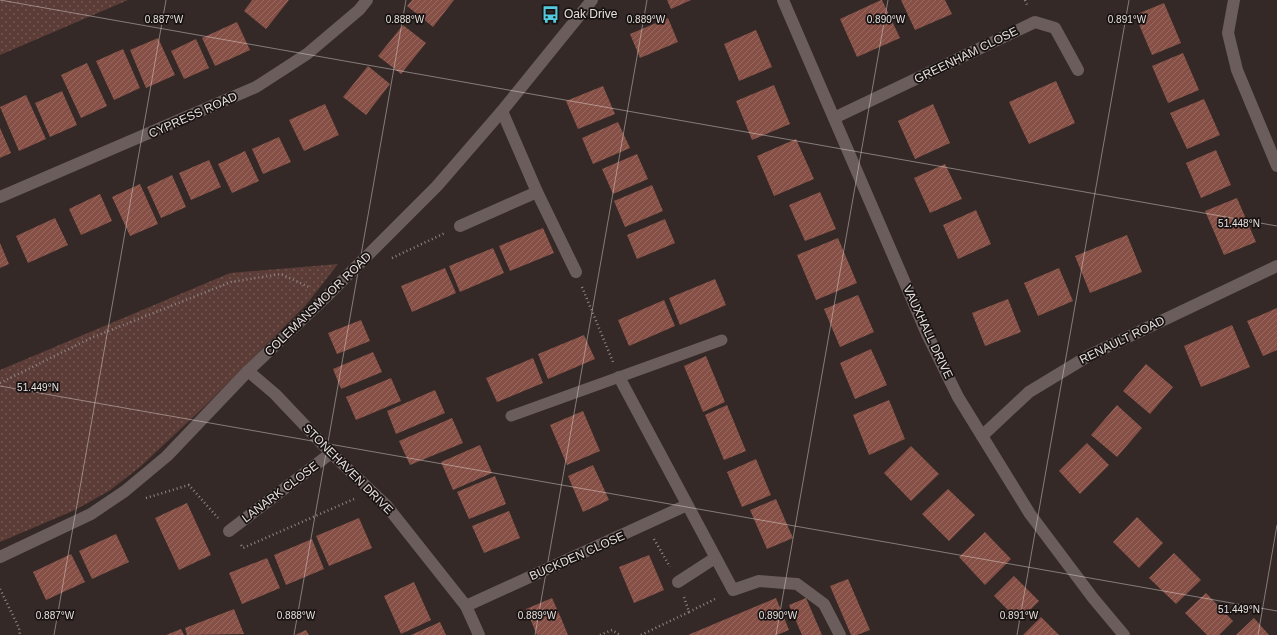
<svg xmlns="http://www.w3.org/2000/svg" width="1277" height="635" font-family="Helvetica,sans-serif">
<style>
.park{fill:url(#park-dots)}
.building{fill:url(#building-hatch)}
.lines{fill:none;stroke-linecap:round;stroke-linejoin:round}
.path{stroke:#908784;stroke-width:2.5;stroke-dasharray:1 3;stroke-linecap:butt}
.service{stroke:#6a5d5b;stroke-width:11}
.minor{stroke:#6a5d5b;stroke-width:12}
.tertiary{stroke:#6a5d5b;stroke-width:12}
.ticks{fill:none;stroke:#e7e0de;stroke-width:1;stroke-opacity:0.45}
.labels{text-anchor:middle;stroke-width:3.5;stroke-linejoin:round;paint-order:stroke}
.poi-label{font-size:12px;fill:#e7e0de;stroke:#181312;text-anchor:start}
.street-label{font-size:12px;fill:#e7e0de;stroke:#181312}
.ticks-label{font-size:10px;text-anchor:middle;fill:#e7e0de;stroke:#181312;stroke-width:3.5;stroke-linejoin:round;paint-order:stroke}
</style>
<defs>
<pattern id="park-dots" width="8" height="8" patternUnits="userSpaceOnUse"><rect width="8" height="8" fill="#5b3c36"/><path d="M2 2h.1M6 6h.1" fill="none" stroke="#735853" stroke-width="1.8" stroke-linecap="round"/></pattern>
<pattern id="building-hatch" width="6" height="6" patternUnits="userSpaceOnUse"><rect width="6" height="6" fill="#865046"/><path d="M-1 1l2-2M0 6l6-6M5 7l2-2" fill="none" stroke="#976960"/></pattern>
</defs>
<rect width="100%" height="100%" fill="#342926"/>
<g class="park">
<polygon points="0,0 128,0 0,55"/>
<polygon points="338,264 306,305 202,409 140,467 109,491 75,510 0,542 0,370 230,273"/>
</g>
<g class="building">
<polygon points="252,0 289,0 266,29 244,11"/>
<polygon points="412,0 454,0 433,27 407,6"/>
<polygon points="667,0 691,0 671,9"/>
<polygon points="881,0 882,0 900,38 857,57 840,19"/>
<polygon points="901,0 945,0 952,14 915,30"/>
<polygon points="1164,3 1181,43 1152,55 1135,15"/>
<polygon points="668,18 678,42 640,58 630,34"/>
<polygon points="237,22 250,50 215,66 202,38"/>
<polygon points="403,25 426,43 401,74 378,56"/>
<polygon points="756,30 772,67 739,81 724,44"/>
<polygon points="158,38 175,75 146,88 130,50"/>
<polygon points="196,39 209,68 184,79 171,51"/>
<polygon points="123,49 140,88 114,100 96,61"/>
<polygon points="1183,53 1199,90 1168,103 1152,66"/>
<polygon points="87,63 107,106 81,118 61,75"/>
<polygon points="368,66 390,84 366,115 343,97"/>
<polygon points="1056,81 1075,123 1029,144 1009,102"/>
<polygon points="774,85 790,124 752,140 736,101"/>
<polygon points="603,86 615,114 578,129 566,101"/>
<polygon points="62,91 77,125 50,137 35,103"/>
<polygon points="26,95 46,139 19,151 0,107"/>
<polygon points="1204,99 1220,135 1187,149 1170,113"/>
<polygon points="325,104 339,135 304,151 289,120"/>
<polygon points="933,104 950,143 915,159 898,121"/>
<polygon points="618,122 630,148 593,164 582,138"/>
<polygon points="0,128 11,153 0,158"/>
<polygon points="279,137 291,162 263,174 252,149"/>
<polygon points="796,139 814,179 774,196 757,156"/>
<polygon points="1216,150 1231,185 1201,198 1186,163"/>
<polygon points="245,151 259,181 232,193 218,164"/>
<polygon points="637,154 648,179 613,194 602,169"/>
<polygon points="209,160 221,187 191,200 179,173"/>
<polygon points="945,164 962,199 930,213 914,178"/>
<polygon points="172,175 186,207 161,218 147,187"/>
<polygon points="140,184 158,224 130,236 112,197"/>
<polygon points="652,185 663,211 625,227 614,201"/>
<polygon points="820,192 836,229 805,241 789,205"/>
<polygon points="100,194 112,221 81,235 69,209"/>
<polygon points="1237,198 1256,242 1224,255 1205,211"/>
<polygon points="976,210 991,244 958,259 943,225"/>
<polygon points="55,218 68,245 28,263 16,236"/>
<polygon points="665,219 675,243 637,259 627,235"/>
<polygon points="543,228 554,253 510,271 499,246"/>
<polygon points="1127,235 1142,272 1090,293 1075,256"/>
<polygon points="838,238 857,283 816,300 797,255"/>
<polygon points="0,243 9,264 0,268"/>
<polygon points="493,248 504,273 460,292 449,266"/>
<polygon points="445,268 456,293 412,312 401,286"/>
<polygon points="1059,268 1073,301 1038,316 1024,283"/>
<polygon points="715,279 726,305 680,325 669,298"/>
<polygon points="858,295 874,332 840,347 824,309"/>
<polygon points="1008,299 1021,332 985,346 972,313"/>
<polygon points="664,300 675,326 629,346 618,320"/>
<polygon points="1277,308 1277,350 1263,356 1247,321"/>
<polygon points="361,320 370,341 337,354 328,333"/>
<polygon points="1232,325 1250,367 1201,387 1184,346"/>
<polygon points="584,335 595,359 548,379 538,354"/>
<polygon points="871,349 887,385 855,399 840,363"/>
<polygon points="373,352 382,372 341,389 333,369"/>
<polygon points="706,356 725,402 703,412 684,366"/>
<polygon points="533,358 543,383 497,402 486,378"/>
<polygon points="1146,364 1173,387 1150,414 1123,391"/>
<polygon points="391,378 401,401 356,420 346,397"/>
<polygon points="435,390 445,413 396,434 387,411"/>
<polygon points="889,400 905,439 869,455 853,415"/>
<polygon points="727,405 746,451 724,460 705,415"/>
<polygon points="1117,405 1142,428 1117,457 1091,435"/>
<polygon points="583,411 600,451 567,465 550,425"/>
<polygon points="452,418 463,443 410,465 399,441"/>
<polygon points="1087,443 1109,465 1080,494 1059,471"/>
<polygon points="480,445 492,473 453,490 441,462"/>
<polygon points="911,446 939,474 911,501 884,473"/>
<polygon points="756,459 771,495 742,507 727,472"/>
<polygon points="593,465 609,500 583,512 568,476"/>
<polygon points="495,476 506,504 469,519 457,492"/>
<polygon points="948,489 975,515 949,541 922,514"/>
<polygon points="776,499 793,538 767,549 750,510"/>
<polygon points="187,503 211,555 179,570 155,518"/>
<polygon points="509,511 520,538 484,553 472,526"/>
<polygon points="1137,517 1163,543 1139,568 1113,542"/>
<polygon points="359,518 372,548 329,566 316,536"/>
<polygon points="985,532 1011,559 985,585 959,557"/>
<polygon points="116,534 129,562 92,579 79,551"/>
<polygon points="312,539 324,569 286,585 274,555"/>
<polygon points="1174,553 1201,580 1176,604 1149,578"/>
<polygon points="71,554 85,582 46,600 33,572"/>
<polygon points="649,555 664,590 634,603 619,567"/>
<polygon points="267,558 280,588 242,604 229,573"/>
<polygon points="1014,576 1039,601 1019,621 994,596"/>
<polygon points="848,579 870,630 857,635 851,635 830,586"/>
<polygon points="414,582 431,620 401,634 384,596"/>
<polygon points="1206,593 1233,621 1219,635 1207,635 1185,613"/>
<polygon points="552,598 561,618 568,635 537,635 526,609"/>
<polygon points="776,598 789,630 777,635 688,635"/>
<polygon points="806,598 822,635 802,635 789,605"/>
<polygon points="234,609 244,634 187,635 185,628"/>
<polygon points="1041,617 1059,635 1023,635"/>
<polygon points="1254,618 1269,635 1236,635"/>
<polygon points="440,622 446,635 411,635"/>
<polygon points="181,629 184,635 166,635"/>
<polygon points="306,630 309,635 295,635"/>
</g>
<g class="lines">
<g class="path">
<polyline points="1025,0 1028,7"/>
<polyline points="392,258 445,233"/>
<polyline points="582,287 613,362"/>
<polyline points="0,383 91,338 231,282 281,274 311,288"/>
<polyline points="146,498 189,485 218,518"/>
<polyline points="654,539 670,567"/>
<polyline points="241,545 243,548 354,499"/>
<polyline points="0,589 19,628 20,635"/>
<polyline points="689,612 717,598"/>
<polyline points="600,635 612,630 620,635"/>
<polyline points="641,635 689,612 684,597"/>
</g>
<polyline class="service" points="511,416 722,340"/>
<g class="minor">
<polyline points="1234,0 1228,33 1237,70 1277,166"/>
<polyline points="502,111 537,192 576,272"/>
<polyline points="834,118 1035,22 1055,28 1078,70"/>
<polyline points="0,197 256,87 307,54 359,10 367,0"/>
<polyline points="460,226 537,192"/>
<polyline points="248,371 275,394 331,453 386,505 466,606 479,635"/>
<polyline points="619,377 733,590 759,581 797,584 824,604 840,635"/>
<polyline points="982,436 1029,392 1090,355 1277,266"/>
<polyline points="229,531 331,453"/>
<polyline points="678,582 715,558"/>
<polyline points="466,606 687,505"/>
</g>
<g class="tertiary">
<polyline points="783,0 927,334 958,397 1030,514 1093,598 1124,635"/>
<polyline points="0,557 91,514 125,491 167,456 248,371 325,298 437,186 502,111 592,0"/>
</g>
</g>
<path class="ticks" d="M0,0L1277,226M0,386L1277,611M54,635L166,0M294,635L406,0M535,635L647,0M776,635L888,0M1017,635L1129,0M1258,635L1277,525"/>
<defs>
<symbol id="bus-bare" viewBox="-9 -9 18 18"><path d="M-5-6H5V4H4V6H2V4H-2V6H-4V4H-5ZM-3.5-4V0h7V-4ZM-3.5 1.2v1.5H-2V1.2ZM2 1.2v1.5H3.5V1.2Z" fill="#54cade" stroke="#181312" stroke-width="2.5" paint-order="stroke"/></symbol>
</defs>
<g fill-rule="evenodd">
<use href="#bus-bare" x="538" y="2" width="25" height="25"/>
</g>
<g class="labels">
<g class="poi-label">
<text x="564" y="18">Oak Drive</text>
</g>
<g class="street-label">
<text transform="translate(966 55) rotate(-26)" y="4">GREENHAM CLOSE</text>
<text transform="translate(193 115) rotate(-24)" y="4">CYPRESS ROAD</text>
<text transform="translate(318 304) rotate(-44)" y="4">COLEMANSMOOR ROAD</text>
<text transform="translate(928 332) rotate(65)" y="4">VAUXHALL DRIVE</text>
<text transform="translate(1122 340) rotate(-26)" y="4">RENAULT ROAD</text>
<text transform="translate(348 469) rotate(45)" y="4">STONEHAVEN DRIVE</text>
<text transform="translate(280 492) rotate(-37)" y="4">LANARK CLOSE</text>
<text transform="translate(577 556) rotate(-24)" y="4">BUCKDEN CLOSE</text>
</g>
</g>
<g class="ticks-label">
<text x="164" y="23">0.887°W</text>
<text x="405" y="23">0.888°W</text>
<text x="646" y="23">0.889°W</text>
<text x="886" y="23">0.890°W</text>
<text x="1127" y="23">0.891°W</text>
<text x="1239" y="227">51.448°N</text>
<text x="38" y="391">51.449°N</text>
<text x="1239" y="613">51.449°N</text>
<text x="55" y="619">0.887°W</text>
<text x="296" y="619">0.888°W</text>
<text x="537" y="619">0.889°W</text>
<text x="778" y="619">0.890°W</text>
<text x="1019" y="619">0.891°W</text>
</g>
</svg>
